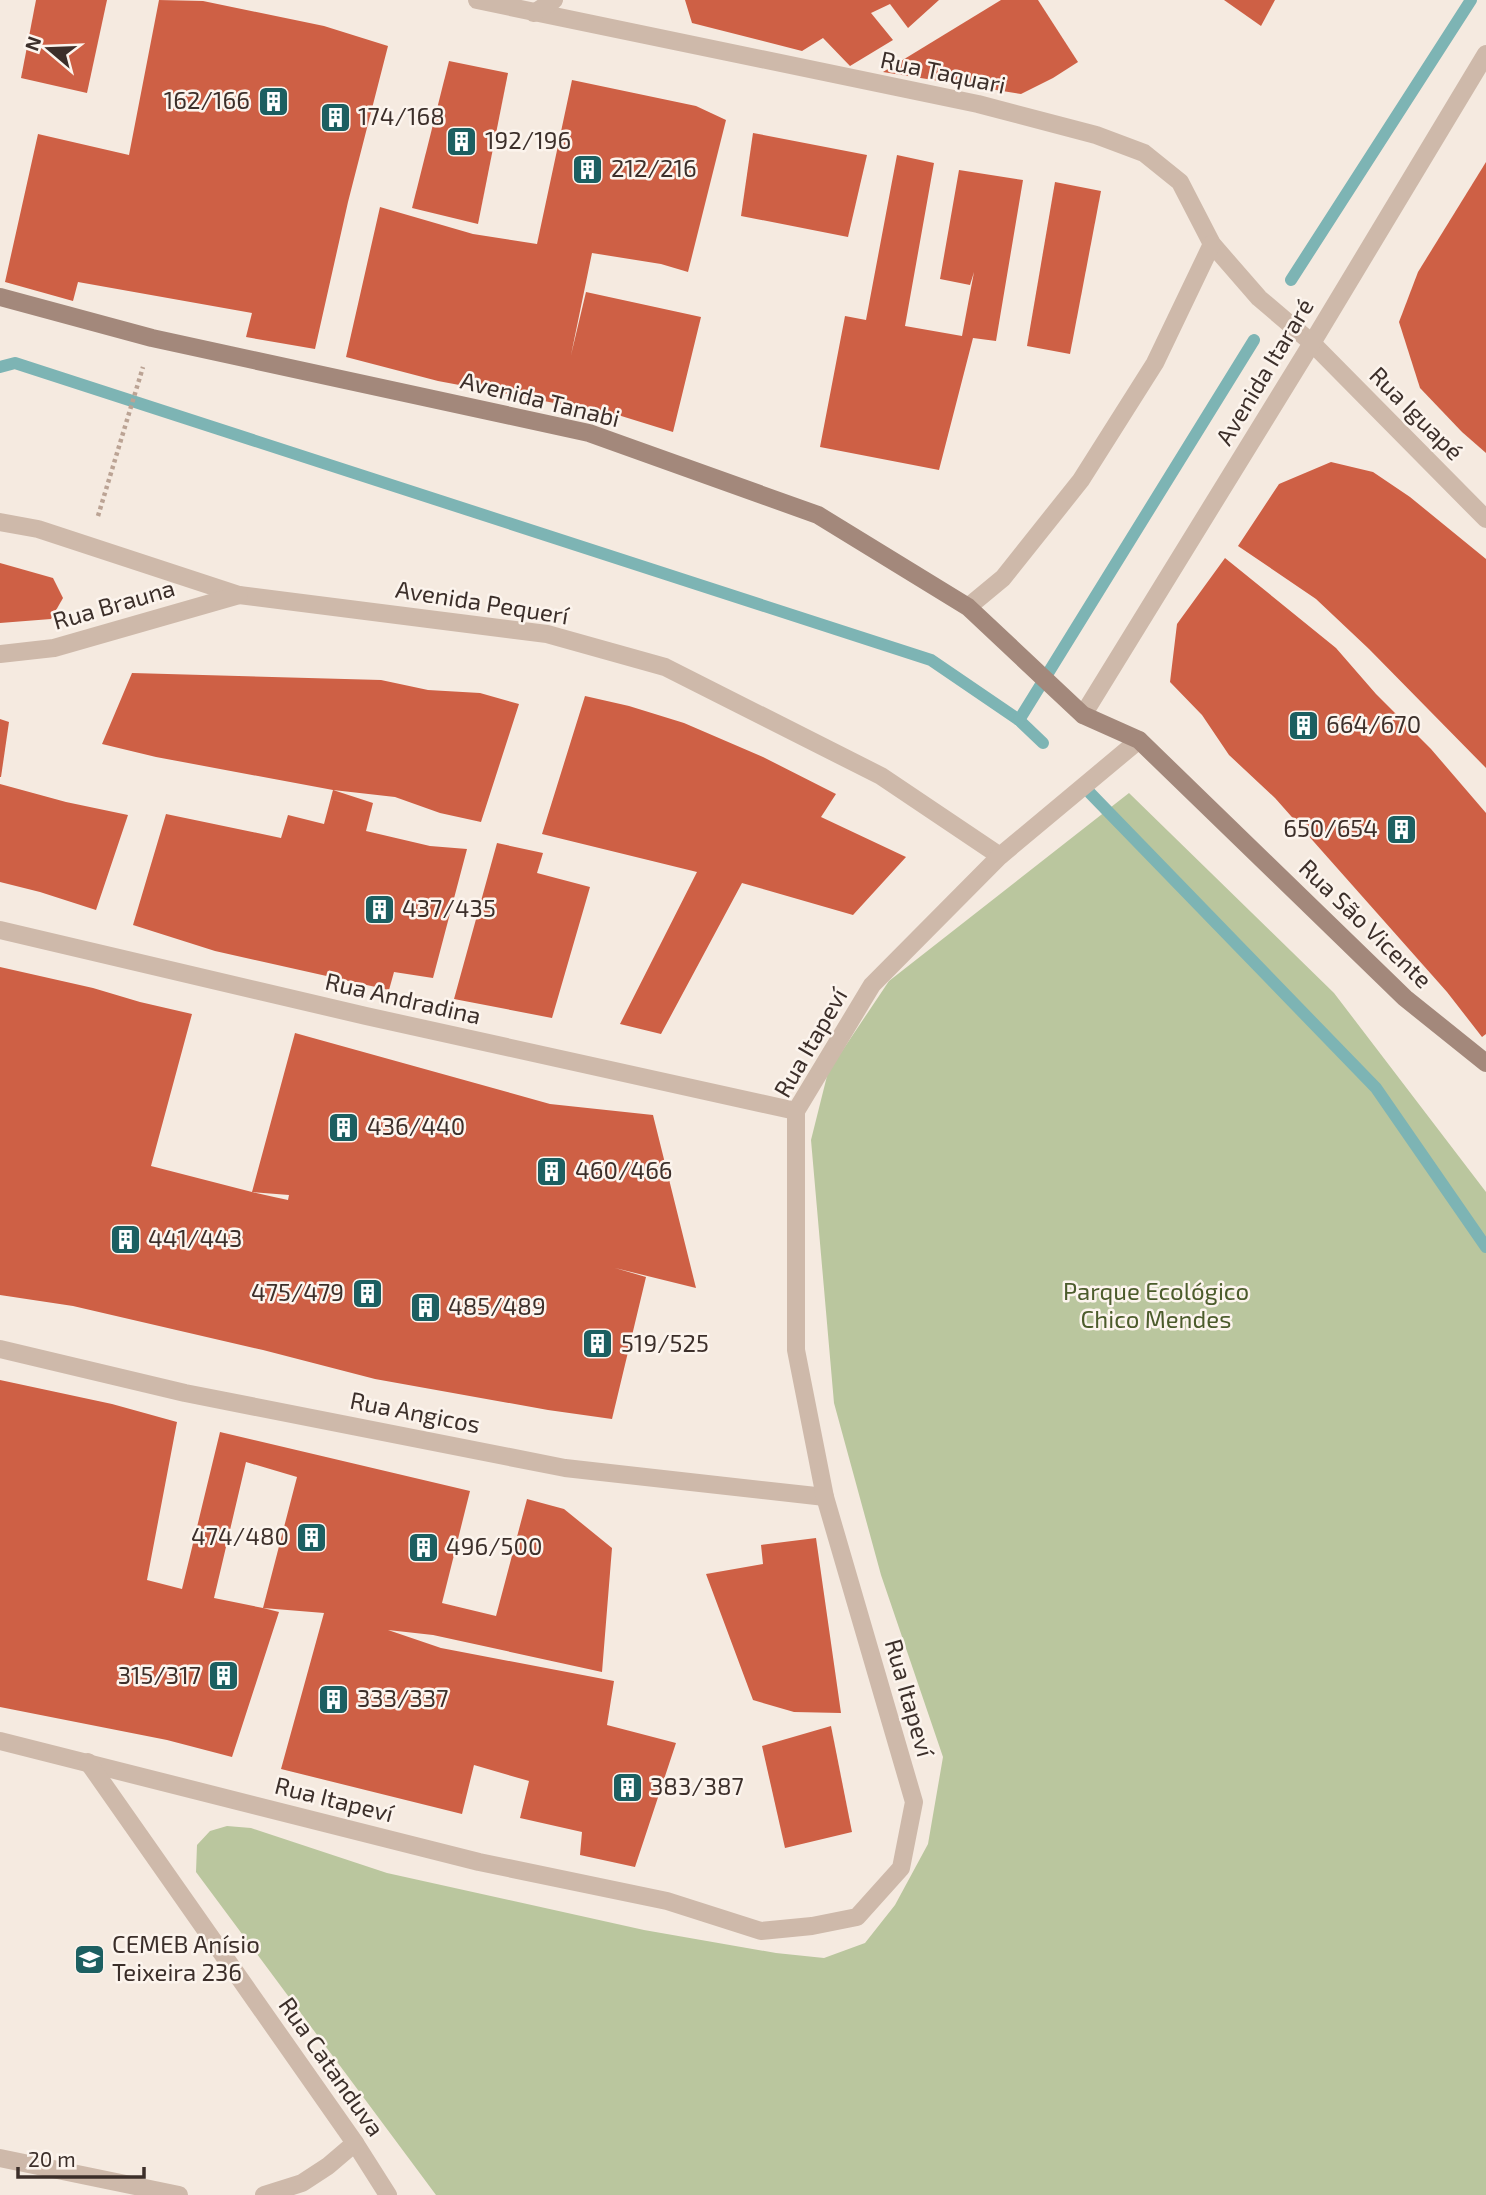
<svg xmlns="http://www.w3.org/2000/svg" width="1486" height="2195" font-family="'Exo 2',sans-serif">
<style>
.green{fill:#bac69e}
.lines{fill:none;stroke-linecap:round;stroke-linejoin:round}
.stream{stroke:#7db4b4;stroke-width:12}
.building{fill:#ce6045;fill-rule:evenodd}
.path{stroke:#bba394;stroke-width:4.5;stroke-dasharray:3.5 3.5;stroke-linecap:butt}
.street{stroke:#ceb9aa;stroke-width:18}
.secondary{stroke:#a3887b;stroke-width:18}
.labels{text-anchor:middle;stroke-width:5;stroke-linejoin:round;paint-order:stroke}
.street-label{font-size:24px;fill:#3c2f2a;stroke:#fcf4ed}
.poi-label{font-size:24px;fill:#3c2f2a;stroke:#fcf4ed;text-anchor:start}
.park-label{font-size:24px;fill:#4c5c2c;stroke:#fcf4ed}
</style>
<rect width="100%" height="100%" fill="#f5eae0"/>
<polygon class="green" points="1129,793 1334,993 1486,1192 1486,2195 436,2195 196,1872 197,1845 210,1831 227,1826 251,1828 387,1873 644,1930 776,1953 824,1958 865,1943 895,1905 928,1844 943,1757 881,1575 834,1403 811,1140 828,1072 889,981"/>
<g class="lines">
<g class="stream">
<polyline points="1291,280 1471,0"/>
<polyline points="0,367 15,363 931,660 1019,720 1043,743"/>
<polyline points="1019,720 1254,340"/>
<polyline points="1090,793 1376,1088 1486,1247"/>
</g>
</g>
<g class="building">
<polygon points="36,0 107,0 87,93 21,78"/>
<polygon points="159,0 203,1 324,26 388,46 348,202 315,349 246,337 252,313 78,282 73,301 5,282 38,134 129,155"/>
<polygon points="685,0 939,0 908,28 890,4 871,13 893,40 850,66 823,38 802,51 692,23"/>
<polygon points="1001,0 1038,0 1078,62 1053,78 1021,94 883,72"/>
<polygon points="1224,0 1275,0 1261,26"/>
<polygon points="449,61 508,73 478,224 412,208"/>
<polygon points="572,80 696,106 726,120 688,272 661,264 592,253 571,355 586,292 701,317 673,432 618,415 438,381 346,357 380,207 473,234 537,244"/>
<polygon points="753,133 867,155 848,237 741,216"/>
<polygon points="897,155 934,163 905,326 962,336 974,272 970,285 940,279 959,170 1023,180 996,341 973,338 939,470 820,447 845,316 866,320"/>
<polygon points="1486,162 1486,453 1462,432 1420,388 1399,322 1418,272"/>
<polygon points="1055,182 1101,191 1070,354 1027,346"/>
<polygon points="1331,462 1373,472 1410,497 1486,559 1486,768 1369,649 1316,599 1238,546 1279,484"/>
<polygon points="1225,558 1336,648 1376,694 1431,749 1486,813 1486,1034 1482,1037 1447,992 1275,798 1229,755 1202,715 1170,682 1177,624"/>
<polygon points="0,563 53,578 63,598 51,619 0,623"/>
<polygon points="132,673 381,680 428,690 480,693 519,704 481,822 440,813 395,797 333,790 373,803 366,831 430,846 467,849 433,978 394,972 389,990 215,951 133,925 166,814 281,838 288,815 324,824 333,790 156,757 102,744"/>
<polygon points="585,696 629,706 684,723 763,757 836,794 821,817 906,857 853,915 742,883 661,1034 620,1024 697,872 542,834"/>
<polygon points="0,719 9,722 1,777 0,777"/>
<polygon points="0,784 66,802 128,815 96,910 40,892 0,882"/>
<polygon points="497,843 543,853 537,873 590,887 552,1018 454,999"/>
<polygon points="0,967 93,988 140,1002 192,1014 151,1166 252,1192 274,1197 288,1200 289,1195 252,1192 295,1033 550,1104 653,1115 696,1288 615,1268 646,1277 612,1419 548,1410 375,1379 263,1350 73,1306 0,1295"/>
<path d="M0,1380L112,1404L177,1422L147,1580L182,1589L220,1432L470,1491L442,1603L496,1616L527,1499L564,1509L612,1548L602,1672L433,1635L388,1630L441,1648L614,1681L607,1725L676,1743L635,1867L580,1855L582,1832L520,1818L529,1781L474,1765L462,1814L281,1769L324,1613L263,1608L279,1612L232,1757L167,1740L0,1707ZM246,1462L297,1477L263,1608L214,1598Z"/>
<polygon points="816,1538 841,1713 794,1712 753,1700 706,1574 763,1564 761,1545"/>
<polygon points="831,1726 852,1832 785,1848 762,1746"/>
</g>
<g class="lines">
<polyline class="path" points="98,516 143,367"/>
<g class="street">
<polyline points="477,0 978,104 1096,135 1144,153 1180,182 1212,244 1259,298 1312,343 1486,519"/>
<polyline points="534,13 554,0"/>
<polyline points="0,522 38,529 239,595 547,634 665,667 881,776 1000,856"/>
<polyline points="968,607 1003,578 1081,480 1155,363 1212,244"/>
<polyline points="0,654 54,648 239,595"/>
<polyline points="1083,715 1312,343 1486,54"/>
<polyline points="0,930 366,1016 796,1111"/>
<polyline points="0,1349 185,1393 565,1468 825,1497"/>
<polyline points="0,1741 479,1862 667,1901 761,1931 812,1926 857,1917 901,1868 914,1802 825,1497 796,1350 796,1111 872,985 1000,856 1139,740"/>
<polyline points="88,1762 355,2143 388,2195"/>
<polyline points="0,2158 179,2195"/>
<polyline points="264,2195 302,2183 328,2166 355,2143"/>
</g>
<polyline class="secondary" points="0,297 152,338 589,433 818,515 968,607 1083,715 1139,740 1405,998 1486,1063"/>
</g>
<defs>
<symbol id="building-square" viewBox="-11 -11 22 22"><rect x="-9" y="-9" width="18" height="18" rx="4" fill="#1c5f61" stroke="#fcf4ed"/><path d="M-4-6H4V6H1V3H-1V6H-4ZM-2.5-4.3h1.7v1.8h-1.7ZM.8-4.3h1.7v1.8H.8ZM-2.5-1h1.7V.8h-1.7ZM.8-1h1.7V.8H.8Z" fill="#fff"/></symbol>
<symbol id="school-square" viewBox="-11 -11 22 22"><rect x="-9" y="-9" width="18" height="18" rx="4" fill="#1c5f61" stroke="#fcf4ed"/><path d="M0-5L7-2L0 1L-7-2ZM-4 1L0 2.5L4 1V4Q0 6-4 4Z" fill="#fff"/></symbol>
</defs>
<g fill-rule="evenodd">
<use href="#building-square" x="256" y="84" width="35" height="35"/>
<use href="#building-square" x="318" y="100" width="35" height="35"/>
<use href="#building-square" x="444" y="124" width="35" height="35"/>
<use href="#building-square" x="570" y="152" width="35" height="35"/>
<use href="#building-square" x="1286" y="708" width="35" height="35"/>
<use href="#building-square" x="1384" y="812" width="35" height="35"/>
<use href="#building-square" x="362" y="892" width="35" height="35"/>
<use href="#building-square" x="326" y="1110" width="35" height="35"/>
<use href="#building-square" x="534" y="1154" width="35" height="35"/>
<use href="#building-square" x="108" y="1222" width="35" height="35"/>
<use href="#building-square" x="350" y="1276" width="35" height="35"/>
<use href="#building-square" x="408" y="1290" width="35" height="35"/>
<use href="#building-square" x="580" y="1326" width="35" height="35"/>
<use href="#building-square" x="294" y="1520" width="35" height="35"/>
<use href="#building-square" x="406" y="1530" width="35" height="35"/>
<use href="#building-square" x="206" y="1658" width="35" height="35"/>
<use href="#building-square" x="316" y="1682" width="35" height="35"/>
<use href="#building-square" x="610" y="1770" width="35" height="35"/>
<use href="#school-square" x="72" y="1942" width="35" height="35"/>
</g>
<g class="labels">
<g class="street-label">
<text transform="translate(943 73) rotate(12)" y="8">Rua Taquari</text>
<text transform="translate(1265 372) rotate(-59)" y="8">Avenida Itararé</text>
<text transform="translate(540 400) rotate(14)" y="8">Avenida Tanabi</text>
<text transform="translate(1416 414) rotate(45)" y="8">Rua Iguapé</text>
<text transform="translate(482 603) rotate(9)" y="8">Avenida Pequerí</text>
<text transform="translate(114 605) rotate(-16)" y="8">Rua Brauna</text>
<text transform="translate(1365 924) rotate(44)" y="8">Rua São Vicente</text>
<text transform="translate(403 999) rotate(13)" y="8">Rua Andradina</text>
<text transform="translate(811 1043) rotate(-60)" y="8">Rua Itapeví</text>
<text transform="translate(415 1413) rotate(11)" y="8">Rua Angicos</text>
<text transform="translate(909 1698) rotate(74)" y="8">Rua Itapeví</text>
<text transform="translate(334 1800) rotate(14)" y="8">Rua Itapeví</text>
<text transform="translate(331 2067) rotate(55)" y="8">Rua Catanduva</text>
</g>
<g class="poi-label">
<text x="250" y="109" text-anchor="end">162/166</text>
<text x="358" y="125">174/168</text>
<text x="485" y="149">192/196</text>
<text x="611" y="177">212/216</text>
<text x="1326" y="733">664/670</text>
<text x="1378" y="837" text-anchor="end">650/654</text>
<text x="402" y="917">437/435</text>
<text x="367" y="1135">436/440</text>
<text x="575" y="1179">460/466</text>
<text x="148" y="1247">441/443</text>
<text x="344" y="1301" text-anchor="end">475/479</text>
<text x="448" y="1315">485/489</text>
<text x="621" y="1352">519/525</text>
<text x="289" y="1545" text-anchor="end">474/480</text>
<text x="446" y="1555">496/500</text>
<text x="201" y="1684" text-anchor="end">315/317</text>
<text x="357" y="1707">333/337</text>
<text x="650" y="1795">383/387</text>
<text x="112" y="1953">CEMEB Anísio<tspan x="112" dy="28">Teixeira 236</tspan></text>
</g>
<g class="park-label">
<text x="1156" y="1300">Parque Ecológico<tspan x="1156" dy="28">Chico Mendes</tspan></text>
</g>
</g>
<g transform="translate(49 49) rotate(289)" stroke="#fcf4ed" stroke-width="5" paint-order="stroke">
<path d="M0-5L12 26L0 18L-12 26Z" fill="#3c2f2a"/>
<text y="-10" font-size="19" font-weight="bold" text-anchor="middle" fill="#3c2f2a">N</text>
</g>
<path d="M18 2167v10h126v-10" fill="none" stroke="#3c2f2a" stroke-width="3.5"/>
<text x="28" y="2167" font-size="21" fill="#3c2f2a" stroke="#fcf4ed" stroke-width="5" paint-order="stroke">20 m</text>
</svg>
